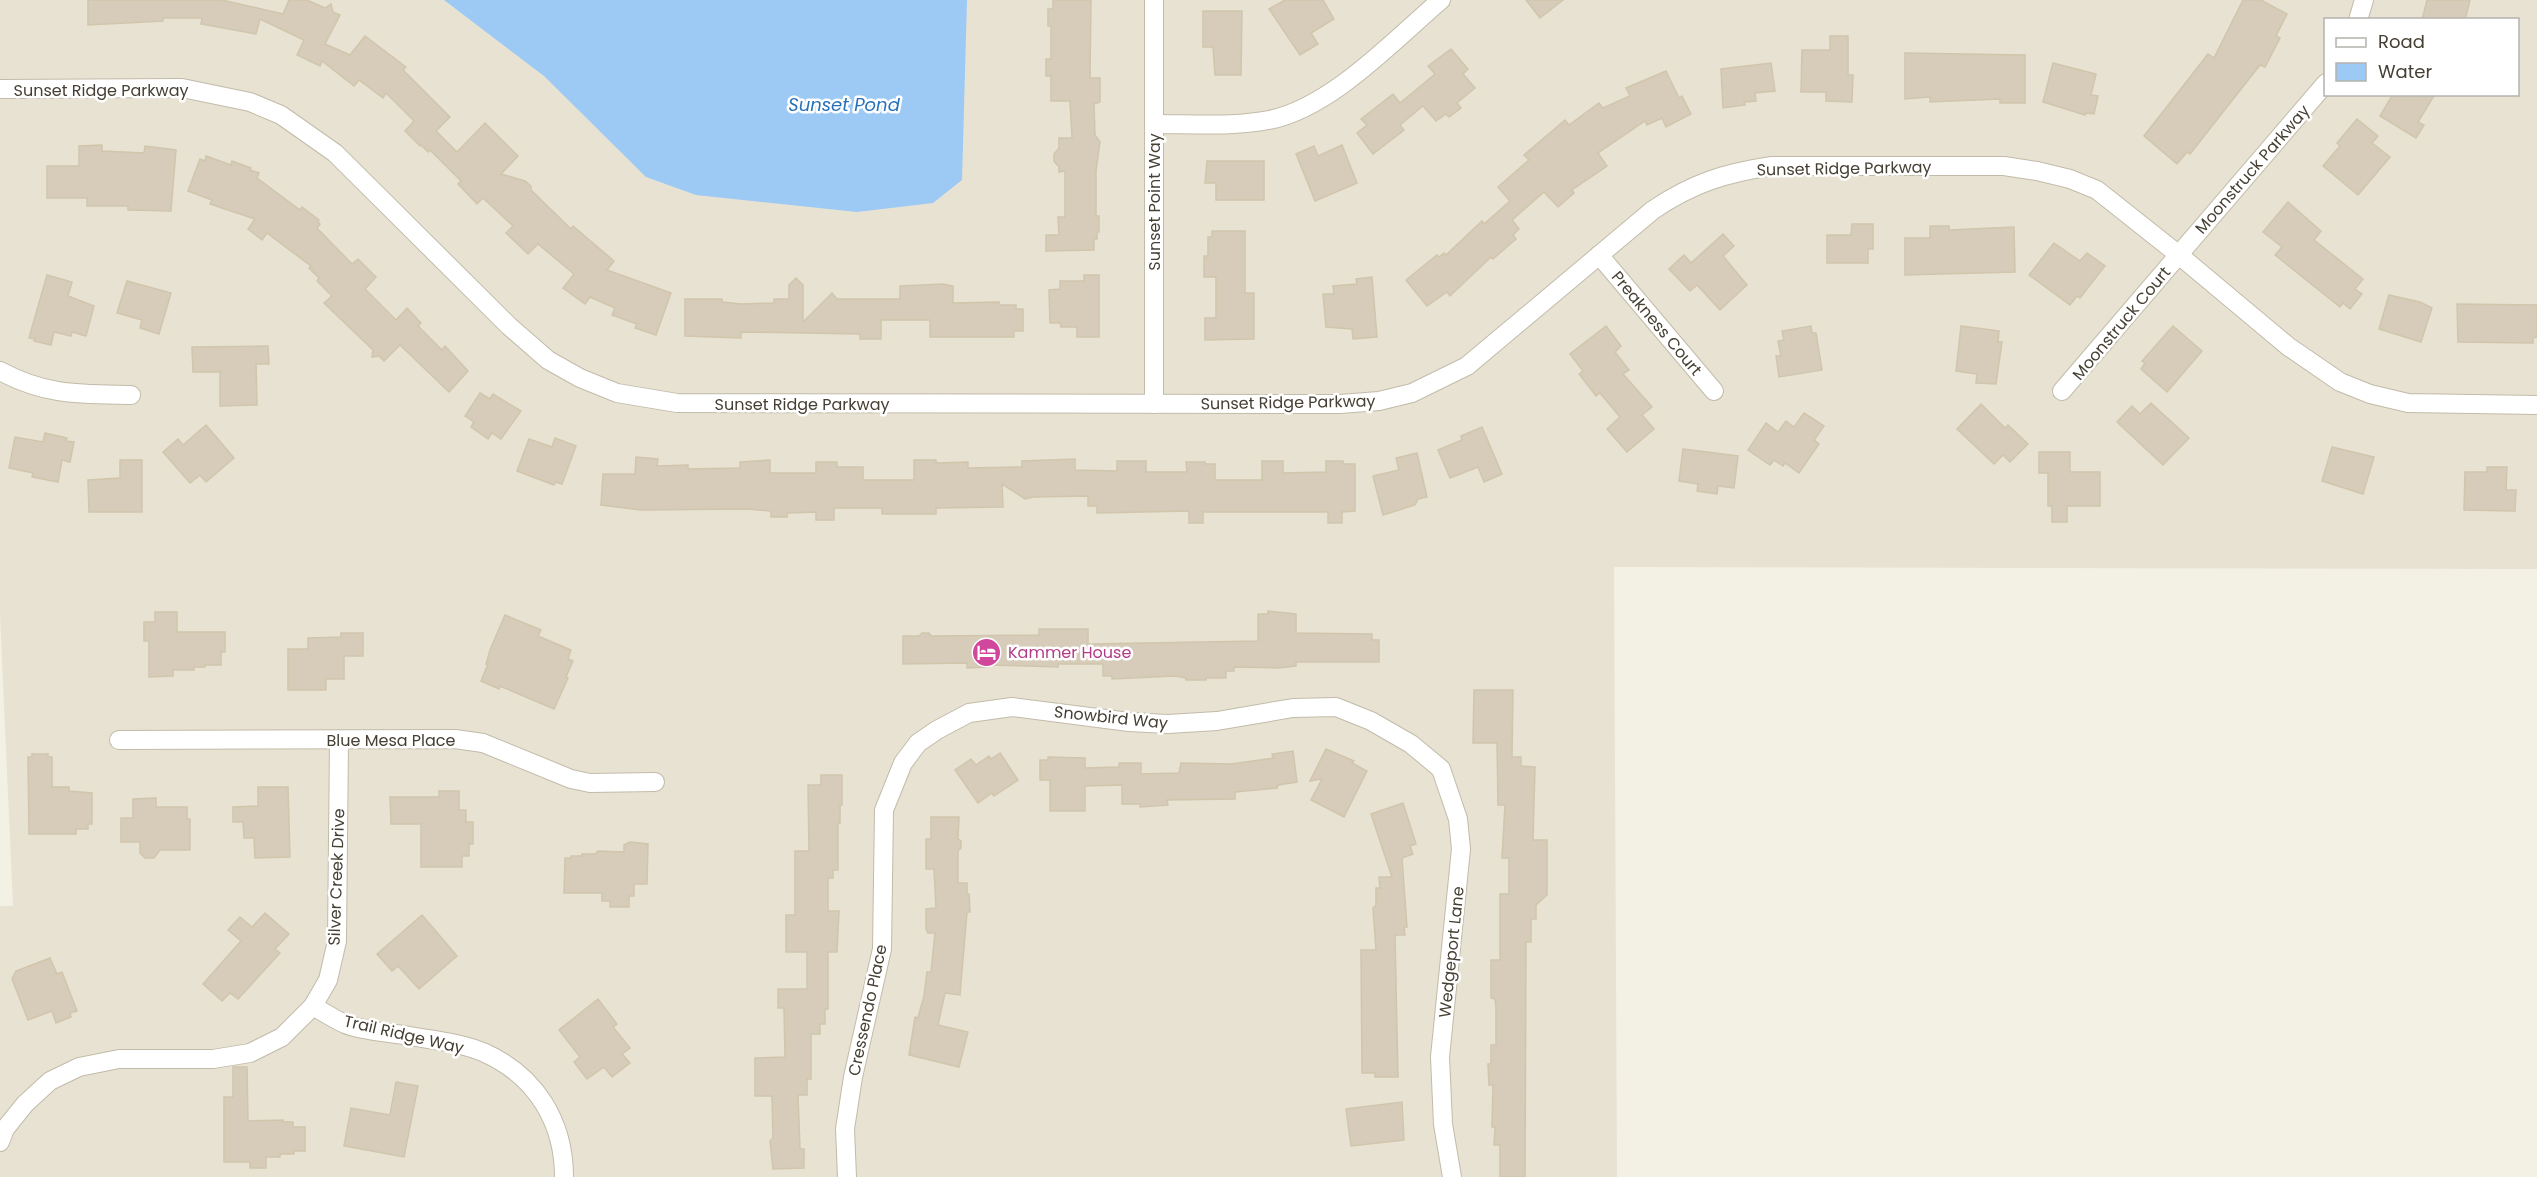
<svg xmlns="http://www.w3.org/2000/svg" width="2537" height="1177" font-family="Poppins,sans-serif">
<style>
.residential{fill:#e8e2d2;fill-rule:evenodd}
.water{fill:#9ccaf5}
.building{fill:#d6ccb9;stroke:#d1c5ac;stroke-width:1.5}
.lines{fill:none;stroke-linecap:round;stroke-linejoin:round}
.street-casing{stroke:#c2bba9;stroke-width:20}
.street{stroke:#fff;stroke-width:18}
.labels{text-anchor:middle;stroke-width:5;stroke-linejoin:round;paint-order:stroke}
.street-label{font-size:16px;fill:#464034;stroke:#fff}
.hotel-label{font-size:16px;fill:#b23c85;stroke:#fff;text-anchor:start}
.water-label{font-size:18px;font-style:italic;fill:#2671b9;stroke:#fff}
</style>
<rect width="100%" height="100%" fill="#f3f0e4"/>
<path class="residential" d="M0,0H2537V569L1614,567L1617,1177H0V906H13L0,615ZM2326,20H2518V94H2326Z"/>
<polygon class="water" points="444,0 967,0 962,180 933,203 857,212 696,195 646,177 544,76"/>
<g class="building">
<polygon points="88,0 222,0 283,14 289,0 307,0 325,8 331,4 333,12 340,15 325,44 350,55 365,36 406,67 403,70 450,117 436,131 457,152 485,123 518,156 501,174 525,181 531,186 531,190 571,229 573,226 614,261 607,270 671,293 656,335 635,328 637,324 612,315 615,308 590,297 585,304 563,288 574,274 538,244 528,254 506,233 513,226 483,198 477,204 458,184 461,181 430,150 428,152 421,145 420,146 405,131 414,121 386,93 383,98 359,80 354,86 322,61 320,66 297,55 304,40 260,19 256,34 201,24 202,18 163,18 163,21 88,25"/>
<polygon points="1053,0 1091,0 1090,78 1100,78 1100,102 1094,104 1095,135 1100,142 1096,171 1096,216 1099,216 1099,232 1097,232 1097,239 1094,239 1094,250 1046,251 1046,235 1059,235 1058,217 1065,217 1065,171 1059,172 1059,167 1054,161 1054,154 1059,148 1059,138 1072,138 1070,101 1051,101 1051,76 1046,76 1046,59 1051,59 1051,26 1048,26 1048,9 1053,9"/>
<polygon points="1285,0 1323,0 1334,19 1311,33 1318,44 1300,55 1269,9"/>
<polygon points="1526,0 1563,0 1540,18"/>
<polygon points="2243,0 2261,0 2287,14 2276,36 2280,38 2265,67 2260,65 2190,154 2187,152 2177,164 2144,136 2208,54 2214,58"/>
<polygon points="2427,0 2470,0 2465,20 2422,20"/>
<polygon points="1203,11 1242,11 1241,75 1215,75 1213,47 1203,47"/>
<polygon points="1830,36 1848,36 1848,75 1853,75 1852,102 1826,101 1826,92 1801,92 1802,50 1830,50"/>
<polygon points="1451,49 1468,69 1463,74 1475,88 1457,103 1461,108 1449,117 1446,114 1436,121 1423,106 1400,125 1404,130 1373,154 1357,133 1367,125 1361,119 1393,94 1400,103 1435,74 1428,66"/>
<polygon points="1905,53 2025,55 2025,103 2000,103 2000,99 1930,102 1930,97 1905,99"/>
<polygon points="1771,63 1775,91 1755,93 1756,101 1744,102 1745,105 1723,108 1721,69"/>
<polygon points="2053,63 2096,74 2091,95 2098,96 2094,114 2086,113 2085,115 2043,102"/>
<polygon points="1666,71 1679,98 1682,96 1691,114 1666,127 1662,118 1647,125 1645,121 1598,153 1607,166 1572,190 1574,193 1558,207 1544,192 1512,220 1519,229 1513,235 1516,239 1493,259 1491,257 1450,296 1447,292 1427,306 1406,280 1437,255 1439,257 1444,253 1446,255 1482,221 1484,224 1510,201 1498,187 1529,160 1524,155 1565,120 1569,125 1599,103 1603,108 1630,96 1626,88"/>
<polygon points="2393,94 2435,94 2418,122 2424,125 2416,138 2380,116"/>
<polygon points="2357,119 2378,136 2372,143 2390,157 2358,195 2323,166 2340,146 2337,143"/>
<polygon points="102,145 102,151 144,153 145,146 176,150 171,211 128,210 128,206 87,206 87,198 47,198 47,166 79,166 79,146"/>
<polygon points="1342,145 1357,183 1315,201 1296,154 1314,146 1318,156"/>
<polygon points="206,156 231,165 232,161 251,168 250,170 259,173 257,178 300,210 302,207 319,220 318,222 320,224 317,228 352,264 358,259 376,277 365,289 396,320 407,308 421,323 418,326 442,350 445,346 468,371 449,392 400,345 384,361 379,356 372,357 373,350 324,303 332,296 317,281 319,278 309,268 311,266 267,233 262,240 248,229 255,219 210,204 212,200 188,191 200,159 205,161"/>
<polygon points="1207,161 1264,161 1264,200 1216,200 1216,183 1205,183"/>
<polygon points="2288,202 2321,231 2314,240 2363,279 2355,289 2362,294 2350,309 2343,303 2340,307 2275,255 2282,247 2263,232"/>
<polygon points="1852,224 1873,224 1873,249 1868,249 1868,263 1827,263 1827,235 1851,235"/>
<polygon points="1930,226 1949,226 1949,230 2014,227 2015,272 1905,275 1905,238 1930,238"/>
<polygon points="1212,231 1245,231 1245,293 1254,293 1254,339 1205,340 1205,318 1216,318 1216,277 1204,277 1204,256 1208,256 1208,237 1212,237"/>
<polygon points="1723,234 1734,246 1723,256 1747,285 1720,310 1697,285 1690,291 1669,269 1684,255 1691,263"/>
<polygon points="2054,243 2080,261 2087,253 2105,266 2080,298 2077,296 2070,305 2029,275"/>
<polygon points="47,275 72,282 68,296 94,306 86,336 72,332 71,336 54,332 51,345 34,341 35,339 29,338"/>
<polygon points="1084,275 1099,275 1099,337 1077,337 1077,327 1061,327 1060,323 1050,323 1049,290 1060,289 1060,281 1084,281"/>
<polygon points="1372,277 1377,337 1353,339 1352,329 1326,327 1323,294 1334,294 1333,286 1357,284 1356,279"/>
<polygon points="796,278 803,285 803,322 832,293 837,299 900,299 900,286 943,284 953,286 953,303 999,302 1000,305 1016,305 1016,309 1023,309 1023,331 1014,331 1014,337 930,337 930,320 881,320 881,339 860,339 860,334 741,332 741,338 685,336 685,299 722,299 722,302 741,304 774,303 774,299 789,299 789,285"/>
<polygon points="127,281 171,293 159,334 140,328 142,320 117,313"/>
<polygon points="2389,295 2420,302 2432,308 2421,342 2379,329"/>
<polygon points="2457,304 2537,305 2537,337 2533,338 2533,343 2458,342"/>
<polygon points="1606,326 1621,346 1615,352 1629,370 1623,374 1652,407 1642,415 1654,429 1627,452 1607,429 1620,417 1600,393 1596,396 1579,374 1583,371 1570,354"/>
<polygon points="1811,326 1812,333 1816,333 1822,370 1779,377 1776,356 1781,356 1778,341 1784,340 1782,331"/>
<polygon points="1961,326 1999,331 1998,342 2002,342 1996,384 1976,383 1977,374 1956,371"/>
<polygon points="2173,326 2202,351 2167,392 2141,369 2145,363 2142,361"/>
<polygon points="268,346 269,364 256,364 257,405 220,406 220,372 193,372 192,347"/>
<polygon points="480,393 490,399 493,394 521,411 501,439 492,433 488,439 471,427 474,422 465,416"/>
<polygon points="2151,403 2189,438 2163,465 2117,422 2132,406 2140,414"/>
<polygon points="1981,404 2005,428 2008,425 2028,444 2010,462 2003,455 1994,464 1957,429"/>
<polygon points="1804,413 1824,426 1814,440 1819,444 1799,473 1785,463 1783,466 1774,460 1770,465 1748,450 1766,423 1778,432 1786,421 1794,427"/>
<polygon points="206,425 234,458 206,482 200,475 190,483 163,452 178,439 183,445"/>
<polygon points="1482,427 1502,474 1484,482 1478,467 1450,478 1438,450 1462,440 1461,436"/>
<polygon points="45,433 67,438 66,441 74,442 70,462 62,460 58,482 32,477 33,473 9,468 15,437 43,442"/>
<polygon points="555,438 576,446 562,484 556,482 554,485 517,471 529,439 552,447"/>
<polygon points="2332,447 2374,457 2363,494 2322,481"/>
<polygon points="1683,449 1738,456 1734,488 1718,486 1717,494 1697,491 1698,484 1679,481"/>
<polygon points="2039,452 2070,452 2070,472 2100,472 2100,506 2067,506 2067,522 2052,522 2052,506 2048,506 2048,473 2039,473"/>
<polygon points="1417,453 1427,497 1418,499 1415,505 1383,515 1373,476 1399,470 1396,458"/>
<polygon points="636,457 658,459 657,466 688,465 688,469 740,468 740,462 770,460 770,473 816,473 816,462 837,462 837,467 863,467 863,480 914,480 914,460 936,460 936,463 968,462 968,468 1022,467 1022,461 1075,459 1075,470 1117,471 1117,461 1146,461 1146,472 1187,472 1186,462 1205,462 1205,464 1215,464 1215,480 1262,480 1262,461 1283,461 1283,473 1326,472 1326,461 1343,461 1343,464 1355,464 1355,511 1342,512 1342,523 1328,523 1328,512 1203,512 1203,523 1189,523 1189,511 1097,513 1097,506 1088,506 1088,496 1033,497 1025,499 1002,484 1003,507 936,508 936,514 882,514 882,508 834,508 834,520 816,520 816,512 787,513 787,517 771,517 771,511 747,509 640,510 601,505 603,474 635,474"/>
<polygon points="120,460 142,460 142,512 89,512 88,480 120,478"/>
<polygon points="2487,467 2507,467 2506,490 2516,490 2515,511 2464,510 2465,472 2487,472"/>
<polygon points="1268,611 1296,614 1296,633 1372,634 1372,640 1379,640 1379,662 1296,662 1296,666 1278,668 1234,667 1234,671 1226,671 1226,678 1206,678 1206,680 1186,680 1186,678 1175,676 1112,679 1112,676 1103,676 1103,664 1058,664 1058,667 987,665 987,667 967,668 967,663 903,664 903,636 919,636 922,633 929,633 931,636 1039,635 1039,629 1088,629 1088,644 1258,641 1258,614 1268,614"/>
<polygon points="155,612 177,612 177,632 225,632 225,652 221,652 221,665 205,665 205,667 194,667 194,670 173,670 173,676 149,677 149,641 144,641 144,622 155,622"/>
<polygon points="505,615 541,630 538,636 571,650 568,659 573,661 566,677 568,678 554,709 500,686 499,689 481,681 488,664 486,664 490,650"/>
<polygon points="341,633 363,633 363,656 344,656 344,679 326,679 326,690 288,690 288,649 308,649 308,638 341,637"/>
<polygon points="1474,690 1513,690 1512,757 1521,757 1521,766 1535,767 1533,840 1547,840 1547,895 1536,905 1536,919 1531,919 1531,942 1526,942 1525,1177 1500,1177 1500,1145 1494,1145 1495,1127 1492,1127 1493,1085 1489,1085 1488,1064 1491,1064 1491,1045 1496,1045 1496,1008 1495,999 1491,998 1491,960 1500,960 1500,894 1509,894 1509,858 1502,858 1505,805 1498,805 1497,743 1473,743"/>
<polygon points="1326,749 1354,761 1352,763 1367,771 1344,817 1311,800 1322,779 1310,781"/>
<polygon points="1293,751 1297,782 1278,785 1277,788 1235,792 1235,799 1167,800 1168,805 1140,807 1140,804 1122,804 1122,785 1085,786 1085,811 1050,811 1050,780 1040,780 1040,760 1048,760 1048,757 1085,758 1085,768 1119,767 1119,763 1141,763 1141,774 1179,773 1181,763 1231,764 1273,758 1272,754"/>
<polygon points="1000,753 1018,780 994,796 992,793 978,803 955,770 971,759 976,765 989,756 991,759"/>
<polygon points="32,754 48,754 48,757 52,757 52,787 69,787 69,791 92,793 92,824 88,824 88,829 76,829 76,834 29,834 28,757 32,757"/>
<polygon points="821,775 842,775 842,805 840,805 840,823 838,823 838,870 833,870 833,878 828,878 828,911 839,911 837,952 828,952 828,1009 825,1009 825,1024 820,1024 820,1034 811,1034 811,1079 807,1079 807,1095 798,1095 800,1149 804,1149 804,1168 773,1169 770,1141 773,1138 772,1096 755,1096 755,1058 785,1057 784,1008 778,1008 778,989 807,989 807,952 786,952 786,915 795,915 795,851 809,851 808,785 821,785"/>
<polygon points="258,787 288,787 290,857 255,858 254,838 244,838 243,822 233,822 233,807 258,806"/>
<polygon points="439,791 459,791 459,810 466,810 466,822 473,822 473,844 469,844 469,856 462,856 462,867 421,867 421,824 391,824 390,797 439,797"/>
<polygon points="156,798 156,807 187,807 187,819 190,819 190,850 160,850 154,858 145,858 140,853 140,842 121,842 121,818 133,818 133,799"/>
<polygon points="1403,803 1416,844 1410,846 1413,854 1402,858 1407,927 1404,927 1405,935 1395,935 1398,1077 1375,1077 1375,1073 1362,1073 1361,950 1376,950 1373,908 1376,905 1376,888 1380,888 1379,877 1392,877 1371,814"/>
<polygon points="931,817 959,817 958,839 961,841 961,848 958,851 958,883 967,883 967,894 969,894 970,912 967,912 960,995 945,993 938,1025 968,1032 959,1067 909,1055 915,1017 918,1018 924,996 927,972 931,972 935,933 928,933 926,929 926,909 936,908 934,869 926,869 926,839 931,839"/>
<polygon points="630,842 648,844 647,884 634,884 634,896 629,896 629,907 610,907 610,901 602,901 602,893 564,893 565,858 571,858 571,856 582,856 582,854 595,854 598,851 624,852 624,845"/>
<polygon points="265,913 289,934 275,949 280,953 238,999 230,993 222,1001 203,984 241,941 228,930 240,917 252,927"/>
<polygon points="422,915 457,956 419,989 398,966 392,971 377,954"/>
<polygon points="50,958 57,974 62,972 77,1011 70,1013 71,1017 56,1023 52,1011 28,1020 12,979 16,971"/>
<polygon points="598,999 617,1024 613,1027 630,1048 622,1054 630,1063 612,1077 604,1067 587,1079 574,1062 580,1057 559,1030"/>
<polygon points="233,1067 247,1067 248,1121 283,1120 283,1122 293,1122 293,1127 305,1127 305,1151 294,1151 294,1154 280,1154 280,1157 266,1157 266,1168 250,1168 250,1162 224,1162 224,1097 233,1097"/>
<polygon points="396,1082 418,1086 404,1157 344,1146 351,1108 390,1115"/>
<polygon points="1402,1102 1404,1140 1351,1146 1346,1109"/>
</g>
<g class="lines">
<defs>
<g id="street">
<polyline points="1154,0 1154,404"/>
<polyline points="2358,20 2364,0"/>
<path d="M0,89L182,88L250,102L281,115L335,153L509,326L548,360L580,378L617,393L677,403L1340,404L1379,401L1412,393L1467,366L1653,210C1693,183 1725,173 1772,166H2004L2037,171L2070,179L2097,190L2179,255L2289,347L2340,382L2370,394L2408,403L2537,405"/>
<path d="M1154,124C1192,124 1231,127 1269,120C1331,108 1394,40 1441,0"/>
<polyline points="1599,255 1714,391"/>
<path d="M0,371C47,396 80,394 131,395"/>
<polyline points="2062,391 2326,83"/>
<polyline points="119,740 455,739 483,743 571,779 590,783 655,782"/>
<path d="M313,1006C323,1012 334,1019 345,1024C362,1031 385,1032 404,1035C430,1040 460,1042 485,1053C536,1076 564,1122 564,1177"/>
<polyline points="0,1142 5,1129 25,1104 50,1081 79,1067 119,1059 213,1059 250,1053 282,1037 313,1006 328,980 337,941 339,740"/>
<polyline points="847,1177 845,1129 853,1077 882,949 884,810 903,763 918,743 937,730 969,713 1012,707 1129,722 1168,724 1217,721 1293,708 1336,707 1371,721 1411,744 1441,769 1458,819 1461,849 1440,1057 1443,1124 1452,1177"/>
</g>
</defs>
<use href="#street" class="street-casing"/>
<use href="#street" class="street"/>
</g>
<defs>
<symbol id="hotel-disc" viewBox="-11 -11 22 22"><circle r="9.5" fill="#d1479c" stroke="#fff"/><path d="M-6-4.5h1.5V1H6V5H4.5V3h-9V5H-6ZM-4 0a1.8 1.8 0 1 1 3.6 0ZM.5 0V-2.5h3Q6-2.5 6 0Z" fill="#fff"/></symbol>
</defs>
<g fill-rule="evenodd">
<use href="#hotel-disc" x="970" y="636" width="33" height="33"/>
</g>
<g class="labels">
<g class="street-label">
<text x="101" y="96">Sunset Ridge Parkway</text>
<text transform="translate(1844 168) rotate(-1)" y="6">Sunset Ridge Parkway</text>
<text transform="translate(2252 169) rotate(-49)" y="6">Moonstruck Parkway</text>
<text transform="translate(1154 202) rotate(-90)" y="6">Sunset Point Way</text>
<text transform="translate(1657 323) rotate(50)" y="6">Preakness Court</text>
<text transform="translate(2121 323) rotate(-50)" y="6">Moonstruck Court</text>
<text transform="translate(1288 402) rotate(-1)" y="6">Sunset Ridge Parkway</text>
<text x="802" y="410">Sunset Ridge Parkway</text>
<text transform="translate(1111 717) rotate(6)" y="6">Snowbird Way</text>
<text x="391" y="746">Blue Mesa Place</text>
<text transform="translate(336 877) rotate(-88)" y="6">Silver Creek Drive</text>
<text transform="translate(1451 952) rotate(-84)" y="6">Wedgeport Lane</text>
<text transform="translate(867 1010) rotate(-78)" y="6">Cressendo Place</text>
<text transform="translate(404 1034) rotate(13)" y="6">Trail Ridge Way</text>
</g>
<g class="hotel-label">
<text x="1008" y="658">Kammer House</text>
</g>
<g class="water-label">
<text x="844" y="111">Sunset Pond</text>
</g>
</g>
<rect x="2324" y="18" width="195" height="78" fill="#ffffff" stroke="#b5b3ae" stroke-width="1.5"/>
<rect x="2336" y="38" width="30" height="9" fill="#ffffff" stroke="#b5b3ae" stroke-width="1.5"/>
<text x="2378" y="48" font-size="18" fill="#464034">Road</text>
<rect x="2336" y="63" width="30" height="18" fill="#9ccaf5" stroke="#b5b3ae" stroke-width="1.5"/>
<text x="2378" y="78" font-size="18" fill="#464034">Water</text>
</svg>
